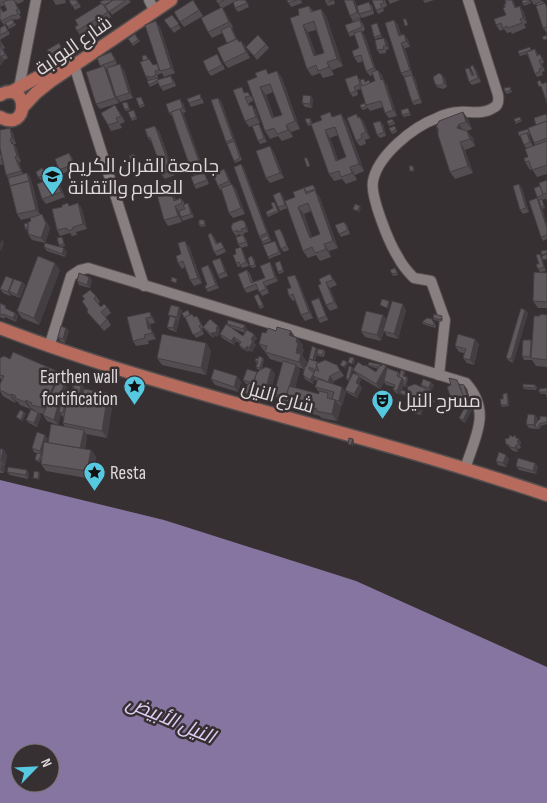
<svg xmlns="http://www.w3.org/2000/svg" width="547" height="803" font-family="'Sofia Sans Condensed',Cairo,sans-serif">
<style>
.water{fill:#8775a1;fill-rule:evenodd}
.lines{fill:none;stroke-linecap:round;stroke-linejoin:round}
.minor-casing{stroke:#544e4f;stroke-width:12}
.major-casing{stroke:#544e4f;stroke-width:15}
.minor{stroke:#887f81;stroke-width:10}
.major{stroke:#b76b5d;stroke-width:12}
.wall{fill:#524d51;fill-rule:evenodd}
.shaded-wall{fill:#423e42}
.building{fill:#5f595e;stroke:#423e42;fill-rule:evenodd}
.labels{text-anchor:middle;stroke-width:5;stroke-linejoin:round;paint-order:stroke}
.street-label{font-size:19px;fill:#ded9da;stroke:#373032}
.poi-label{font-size:19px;fill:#ded9da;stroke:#373032;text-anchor:start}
.water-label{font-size:20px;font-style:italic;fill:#e1d1fa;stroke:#373032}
</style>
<rect width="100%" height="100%" fill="#373032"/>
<path class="water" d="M0,480L164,520L356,581L547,667V803H0ZM20,753H50V783H20Z"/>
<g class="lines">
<defs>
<g id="minor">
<polyline points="149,0 155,12"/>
<polyline points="74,65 144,286"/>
<polyline points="19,88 36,0"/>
<path d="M49,347L71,276L80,270L88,268L466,383C492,412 475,436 465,469"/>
<path d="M439,375L445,320L431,281L414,278C408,272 402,265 398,257C389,243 370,196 373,181C378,155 413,127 437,118C443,115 451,112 459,112C469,111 483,115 493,108C498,106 499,101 498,95L468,0"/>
</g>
<g id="major">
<polyline points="11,92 63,63"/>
<path d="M0,95C29,78 30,134 0,117"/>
<polyline points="23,107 36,93 51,81 171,0"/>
<path d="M0,328C131,378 267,411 402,450C451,464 499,479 547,495"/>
</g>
</defs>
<use href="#minor" class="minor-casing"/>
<use href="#major" class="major-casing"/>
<use href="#minor" class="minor"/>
<use href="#major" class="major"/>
</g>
<g class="wall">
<path d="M0,0H23L24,1L18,4L15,1L21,13L19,14L21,18L16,20L15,19L13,20L16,25L9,29L6,24L4,25L1,21ZM5,5L7,10L3,12L0,7Z"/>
<polygon points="53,0 65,0 66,3 56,5"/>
<polygon points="69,0 77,0 81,7 75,10"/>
<polygon points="112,0 129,0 131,2 112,15 106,7 105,7 111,17 81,37 75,27 78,25 75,20 112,1"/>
<polygon points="193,0 203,16 184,27 180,22"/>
<polygon points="216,0 246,0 249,7 238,12 235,8 234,1 232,3 223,8 233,27 232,28 237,39 245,46 250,58 228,68 224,63 228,43 222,33 212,38 208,32 221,8"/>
<polygon points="287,0 301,0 302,3 291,7"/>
<polygon points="334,0 335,4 328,6 326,3"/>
<polygon points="372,0 385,0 387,6 383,8 384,11 378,14 376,10"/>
<polygon points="388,0 400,0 390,4"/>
<polygon points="423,0 434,0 425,3"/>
<polygon points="530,0 531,3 524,6 523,4"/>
<polygon points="531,0 541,0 542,2 547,6 547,33 543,28 536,4 534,5"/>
<polygon points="514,2 516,8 520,6 524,12 527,23 524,24 526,28 512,34 511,32 507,33 504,29 500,31 496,25 506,15"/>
<polygon points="372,5 374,14 362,18 360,15 361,18 359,18 363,24 365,30 362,32 365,36 376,70 382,75 383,80 387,85 397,116 389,118 385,113 383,107 370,111 366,105 361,89 357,90 358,95 353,97 350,93 345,79 360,79 360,80 371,83 375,81 373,75 370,76 366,71 363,61 358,63 354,57 359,48 354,35 350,37 348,33 353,22 353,21 350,16 357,6"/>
<path d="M309,6L313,11L321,9L326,16L343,66L332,70L334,75L323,78L320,73L312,76L307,69L299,15ZM316,30L324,53L316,55L308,32Z"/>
<polygon points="172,15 181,28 174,33 164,20"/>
<polygon points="394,20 398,25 401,35 404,34 408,40 410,47 405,48 413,76 415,78 422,103 414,105 412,102 404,77 401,73"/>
<polygon points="377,23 382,37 375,39 374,37"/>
<polygon points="5,25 10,34 0,40 0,28"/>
<polygon points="160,27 175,73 164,77 162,73 157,75 159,80 173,79 176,86 163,91 158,83 150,87 149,85 148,80 146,77 148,59 153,65 159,66"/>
<polygon points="135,34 140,41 133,46 128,39"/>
<polygon points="0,40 5,48 3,49 8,58 4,60 1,65 0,64"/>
<polygon points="387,41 389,49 386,50 386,53 380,54 377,50"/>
<polygon points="59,43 62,49 52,56 47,50"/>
<polygon points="266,44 269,48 257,60 246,47"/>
<polygon points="531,49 531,50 535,49 538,55 540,54 544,62 542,64 545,71 542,72 543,75 537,77 535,74 527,54 520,56 519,54"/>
<polygon points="217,54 225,69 211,76 208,72"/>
<polygon points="114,56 117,64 106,69 108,72 124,70 133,98 120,102 117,97 119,103 100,109 96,104 101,67 97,58"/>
<polygon points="476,69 481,82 472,85 469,82 471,71 473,75"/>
<path d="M277,71L282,78L300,129L291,132L293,137L282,141L278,136L270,139L265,131L247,81ZM273,92L282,115L274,117L266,95Z"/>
<polygon points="445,78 447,87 443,89 437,87 435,84"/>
<polygon points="510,87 512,92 507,94 505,92"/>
<polygon points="246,93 252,97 253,101 249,103 250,106 252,105 256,110 260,123 249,127 245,121"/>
<polygon points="200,94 204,103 191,107 189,103"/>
<polygon points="311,96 313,100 312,108 305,107 302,103"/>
<polygon points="141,97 145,106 140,108 139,106"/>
<polygon points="218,98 221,101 242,160 235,163 226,142"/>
<polygon points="183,103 186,112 183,113 205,174 209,184 196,189 194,185 194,176 192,173 172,116 169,113"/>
<polygon points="128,104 130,110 126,111 125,110"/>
<polygon points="366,105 368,108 363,110 361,108"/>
<polygon points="408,108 411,115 404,117 402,115"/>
<polygon points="119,111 125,122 120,124 122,128 111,131 108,125"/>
<polygon points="135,112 137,119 132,121 131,119"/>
<polygon points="463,112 468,119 472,129 467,131 473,138 475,146 465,150 473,173 455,179 450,172 438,131 436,127"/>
<polygon points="356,114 364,122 370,138 365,140 366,144 360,146 356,141"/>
<polygon points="546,114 547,116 547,174 537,177 532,169 530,170 525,162 528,157 526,148 524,145 521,137 519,136 529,131 530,134 528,135 533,146 535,145 534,143 536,125"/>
<path d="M334,117L346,121L364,171L355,175L357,180L346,184L342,179L334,181L329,174L312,125L308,126L307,124L311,120L312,124ZM338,135L346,157L338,160L330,138Z"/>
<polygon points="520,117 522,121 516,124 515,122"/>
<polygon points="394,121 395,124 389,126 388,124"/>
<polygon points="259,124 261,128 267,142 260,144 258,141"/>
<polygon points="383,124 386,136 380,138 377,135"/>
<polygon points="395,126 397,132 392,134 391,132"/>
<polygon points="10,128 13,133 16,144 14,144 17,149 21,162 19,162 23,174 27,173 30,177 32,184 33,186 40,215 42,214 50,228 45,243 32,240 28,234 28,229 26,230 25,228 37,216 21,220 17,214 8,178 6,175 2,159 1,159 3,164 0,165 0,153 1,155"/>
<polygon points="159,131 175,175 165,179 161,174 160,165 152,143 148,138"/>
<polygon points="274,152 284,178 270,183 266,178"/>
<polygon points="134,154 136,158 141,171 136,172 134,169"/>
<polygon points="72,157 76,168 62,174 59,170"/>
<polygon points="241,164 244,168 271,241 263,244 259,236"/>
<polygon points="42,168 43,170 47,169 50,177 47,178 47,179 41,180 38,177"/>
<polygon points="224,169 227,173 231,184 236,189 245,214 233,218 229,213 222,189 220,190 218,186"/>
<polygon points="55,177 59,183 65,197 46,204 42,199"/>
<polygon points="547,180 547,200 545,198 545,199 542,200 545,208 542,209 542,208 547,224 547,239 543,241 541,237 537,198 539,201 537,197 540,186"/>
<polygon points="175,184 178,192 173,194 172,192"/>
<path d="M315,187L316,191H315L320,198L338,248L329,251L331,257L320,261L316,255L308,258L303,251L295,197ZM311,211L320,234L312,237L304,214Z"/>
<polygon points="522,188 529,212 523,214 520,210"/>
<polygon points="171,191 174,197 176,200 181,198 185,204 190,207 194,217 183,221 181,217 184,209 179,211 182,222 168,226 164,220"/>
<polygon points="280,192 283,196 287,208 280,211 278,207"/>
<polygon points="274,202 279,212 268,217 267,215 273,208"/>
<polygon points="78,203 82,209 87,229 76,232 77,235 72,236 70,233 60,236 57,230 69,206"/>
<polygon points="204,220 205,222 206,226 201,227 199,225"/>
<polygon points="244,221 248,229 248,232 244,233 244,235 243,235 246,239 248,246 241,248 243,251 249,266 242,268 241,266 238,267 236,263 236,254 240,247 238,244 241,236 240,234 236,236 233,232"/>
<polygon points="344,222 347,225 350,234 341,237 339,234"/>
<polygon points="282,232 289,250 284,252 281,249"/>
<polygon points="211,233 214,237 217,243 223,245 226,252 217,256 214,252"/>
<polygon points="63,239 65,246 60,247 59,245"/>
<polygon points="276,242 281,254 269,259 268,257"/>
<polygon points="189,246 202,283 194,286 190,280 185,267 182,269 178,263 181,254"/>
<polygon points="44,247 67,252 65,257 47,251"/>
<polygon points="540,254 542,258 546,271 541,272 547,273 547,308 538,308 533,301 540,272 538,269"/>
<polygon points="220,258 222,261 228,276 220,279 218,275"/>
<polygon points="254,258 256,267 252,268 250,266"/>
<polygon points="280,261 284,272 279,274 278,272"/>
<polygon points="272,266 278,281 266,286 269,293 262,296 258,289 247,293 244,289 247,270 250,274 253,282 265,278"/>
<polygon points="211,269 219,288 208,292 206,289"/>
<polygon points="60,270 39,325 22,318 17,311"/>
<polygon points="397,270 398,275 393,276 392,274"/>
<polygon points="330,274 334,280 337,285 330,288 338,308 330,311 326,305 321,284"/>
<polygon points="89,277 92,280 90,288 79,285 77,281"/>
<polygon points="14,280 22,282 25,285 20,298 12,295 11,294 10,296 3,293 0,289"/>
<polygon points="298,280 313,318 305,321 301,315 295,300 293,301 289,296 291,288"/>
<polygon points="258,294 264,307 260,309 259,307"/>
<polygon points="82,296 96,296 100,302 98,304 101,307 107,307 111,313 106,317 111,325 104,331 87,312 88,310 84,299"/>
<polygon points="321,302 328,320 320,323 318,319"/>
<polygon points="0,303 8,310 15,313 18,316 16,322 5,317 4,319 0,317"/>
<polygon points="179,307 182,311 179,321 178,320 179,322 176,332 170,330 167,327 170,316 168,315"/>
<polygon points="406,310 398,339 387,336 384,331 381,341 365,337 361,331 383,315 387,320"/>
<polygon points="525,310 528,313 513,363 509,361 506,358"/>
<polygon points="190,314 192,314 194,317 199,319 203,327 218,326 220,330 219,332 217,337 216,335 213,338 203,328 202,329 204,334 196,338 186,320"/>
<polygon points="547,315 547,367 536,366 532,360 524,360 522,356 531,340 532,342 540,316"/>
<polygon points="127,317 153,317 155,323 150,324 151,329 154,334 156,339 148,341 149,344 136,346 133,341"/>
<polygon points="433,318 443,318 442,322 434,320"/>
<polygon points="434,321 436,326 435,328 423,324 422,322"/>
<path d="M227,324L245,325L247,330L257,338L254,342L256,345L252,352L249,350L248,352L241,348L239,345L240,343L236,341L234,345L222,338L220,334L228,326ZM232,328L245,333L243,336Z"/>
<polygon points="69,331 65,343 60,341 58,337"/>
<path d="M266,333L295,337L303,345L302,348L304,350L302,355L307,362L305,366L306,367L316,348L318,349L324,350L325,352L324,357L318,356L317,354L318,350L315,361L318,363L337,365L344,376L334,381L333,384L346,392L342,406L339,405L341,407L337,421L321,418L320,416L290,408L286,402L278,399L274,394L283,363L270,359L259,344ZM297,367L304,369L303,375L305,379L313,384L315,379L317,382L315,387L319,392V394L295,388L300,370Z"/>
<polygon points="206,343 211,351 206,375 162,365 157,358"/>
<polygon points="479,344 474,365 467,363 463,358 464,353 459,352 455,346"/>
<polygon points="0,358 10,359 64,379 63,383 64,383 68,389 66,397 67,397 72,393 73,388 72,386 82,383 84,388 84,390 108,393 113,401 107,438 86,434 87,436 85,449 91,450 96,457 92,479 46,471 41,464 41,458 40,462 36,461 35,459 38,454 34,452 32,448 48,439 46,443 48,443 65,427 63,423 64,417 62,416 61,414 58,425 47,421 43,415 44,414 39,413 41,416 37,427 29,423 26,420 35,411 33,409 31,408 30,409 20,405 18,402 16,401 15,403 3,396 0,391 0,384 2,380 0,378"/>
<polygon points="264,359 262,369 271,369 275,374 269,398 257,394 253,389 253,386 250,396 243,393 242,392 248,384 246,384 243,380 257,372 258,373 260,370 257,369 256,367 257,363 255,361"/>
<polygon points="368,365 386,366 387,369 398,372 400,374 404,371 405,373 404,376 408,379 406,387 403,386 402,390 408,392 422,388 421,385 434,385 431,392 429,391 435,402 424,407 421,415 410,412 406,406 408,397 400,394 396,393 393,390 394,387 386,385 384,382 380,389 359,377 361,380 359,384 362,388 357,398 348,393 345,390 350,381 347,380 346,378 352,367 353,369 350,379 357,375 353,370 364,366 376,372 378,369 369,366"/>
<polygon points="237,376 241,382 238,392 215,385 211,379"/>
<polygon points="460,384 467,389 471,403 468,404 472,410 465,423 462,421 459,418 465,407 464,407 457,409 453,404"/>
<polygon points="535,385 537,387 536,390 524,389 523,387"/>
<polygon points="547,388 547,398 546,394 541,394 539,392"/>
<polygon points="507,393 508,395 509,406 502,407 501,405 503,399"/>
<polygon points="538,418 538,422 540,419 547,418 547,424 540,426 541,428 537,429 536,429 529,428 526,424"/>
<polygon points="518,438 521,442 520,445 521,448 518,449 518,452 513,451 506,444"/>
<polygon points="0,449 3,449 7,455 5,466 4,466 5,468 4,473 0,473"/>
<polygon points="509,459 506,467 498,465 496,461"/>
<polygon points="535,463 538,467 536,474 519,470 516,466"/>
<polygon points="27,470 29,474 28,479 10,475 7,472"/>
</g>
<g class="shaded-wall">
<polygon points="353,0 355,0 361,18 357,12"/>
<polygon points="512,0 513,0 514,2 519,14 515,8"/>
<polygon points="520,6 524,12 527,23 523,18"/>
<polygon points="222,7 226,13 233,27 229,22"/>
<polygon points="321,9 326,16 343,66 337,59"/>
<polygon points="394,20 398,25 403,42 399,36"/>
<polygon points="156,21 160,27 175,73 171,68"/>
<polygon points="303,25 308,32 319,63 314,56"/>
<polygon points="361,31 365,36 377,73 374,68"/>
<polygon points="404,34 408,40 410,47 406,41"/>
<polygon points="384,38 387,41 389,49 386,46"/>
<polygon points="241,41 245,46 250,58 246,52"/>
<polygon points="401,43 405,48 413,76 410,70"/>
<polygon points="1,56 4,60 1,65 0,63 0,59"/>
<polygon points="327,62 332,70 334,75 329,67"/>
<polygon points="120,64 124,70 133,98 129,93"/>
<polygon points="473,65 476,69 481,82 478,78"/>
<polygon points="104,66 108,72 119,103 115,98"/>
<polygon points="378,70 387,85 397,116 393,110"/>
<polygon points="277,71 282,78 300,129 295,121"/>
<polygon points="412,75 415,78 422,103 420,99"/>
<polygon points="442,75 445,78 447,87 444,83"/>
<polygon points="260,87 266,95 277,126 272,118"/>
<polygon points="311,96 313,100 312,108 310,104"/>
<polygon points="218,98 221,101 236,143 233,139"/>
<polygon points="180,99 183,103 186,112 183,108"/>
<polygon points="252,105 256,110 260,123 256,117"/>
<polygon points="180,109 184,114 205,174 209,184 202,170"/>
<polygon points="463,112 468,119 472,129 466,122"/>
<polygon points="341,114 346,121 364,171 359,164"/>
<polygon points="360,117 364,122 370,138 366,132"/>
<polygon points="380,121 383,124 386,136 384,132"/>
<polygon points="259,124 261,128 267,142 264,138"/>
<polygon points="459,124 464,131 457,128"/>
<polygon points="286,125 291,132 293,137 288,130"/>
<polygon points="155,126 159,131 175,175 171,170"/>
<polygon points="10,128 13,133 16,144 12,138"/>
<polygon points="325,130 330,138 341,168 336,161"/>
<polygon points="467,131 473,138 475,146 470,139"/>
<polygon points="527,133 530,136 533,146 530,142"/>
<polygon points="10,139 17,149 21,162 17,156"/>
<polygon points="460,142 465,150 473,173 468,166"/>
<polygon points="270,146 274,152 284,178 280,173"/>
<polygon points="69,153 72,157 76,168 74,164"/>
<polygon points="15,157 19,162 24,177 21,171"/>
<polygon points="241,164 244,168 269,237 267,233"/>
<polygon points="350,167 355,175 357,180 352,173"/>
<polygon points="224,169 227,173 232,185 229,181"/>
<polygon points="27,173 30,177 32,184 33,186 40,215 36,210"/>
<polygon points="55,177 59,183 65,197 61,192"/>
<polygon points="232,184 236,189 245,214 241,208"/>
<polygon points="519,184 522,188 529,212 526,208"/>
<polygon points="315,190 320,198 338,248 333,241"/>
<polygon points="171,191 174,197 177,205 174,201"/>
<polygon points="280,192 283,196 287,208 285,205"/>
<polygon points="537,198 540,202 547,224 547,228"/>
<polygon points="78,203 82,209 87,229 83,224"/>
<polygon points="188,203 190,207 194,217 191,214"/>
<polygon points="175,206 179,211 182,222 178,216"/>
<polygon points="360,206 361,208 359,213 357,211"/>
<polygon points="298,207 304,214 315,245 310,238"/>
<polygon points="42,214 50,228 45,243 41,238 45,222"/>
<polygon points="244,221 248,229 248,232 245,228"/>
<polygon points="280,229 282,232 289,250 287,246"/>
<polygon points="2,239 4,243 1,251 0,249 0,244"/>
<polygon points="185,241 189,246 202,283 198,278"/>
<polygon points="324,244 329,251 331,257 326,249"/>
<polygon points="241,247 243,251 249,266 246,262"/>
<polygon points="64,248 67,252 65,257 62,254"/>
<polygon points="540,254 542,258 546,271 544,267"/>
<polygon points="220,258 222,261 228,276 225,272"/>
<polygon points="270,262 272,266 278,281 275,278"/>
<polygon points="55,263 60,270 39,325 34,318"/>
<polygon points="208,265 211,269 219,288 216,285"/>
<polygon points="295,275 298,280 313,318 309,312"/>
<polygon points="89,277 92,280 90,288 87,285"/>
<polygon points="13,279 16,282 9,291 11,294 10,296 8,292"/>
<polygon points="22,282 25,285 20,298 17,295"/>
<polygon points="326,282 330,288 338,308 334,302"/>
<polygon points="389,301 390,303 388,309 387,308"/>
<polygon points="403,304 406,310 398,339 394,334"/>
<polygon points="179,307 182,311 179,321 177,317"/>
<polygon points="525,310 528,313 513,363 511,359"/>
<polygon points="150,312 153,317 155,323 151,317"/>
<polygon points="15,313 18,316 16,322 13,318"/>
<polygon points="383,315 387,320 381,341 377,335"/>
<polygon points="146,318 150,324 151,329 154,334 156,339 148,329"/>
<polygon points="176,318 179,322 176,332 173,328"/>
<polygon points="245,325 247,329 246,333 243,329"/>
<polygon points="218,326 220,330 219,332 220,334 217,337 215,333 216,328"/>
<polygon points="66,328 69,331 65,343 63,339"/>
<polygon points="291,331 296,338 289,335"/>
<polygon points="213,332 216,335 213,338 211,334"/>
<polygon points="254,334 257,338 254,342 256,345 252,352 249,348 251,340"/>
<polygon points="234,337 236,341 234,345 231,341"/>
<polygon points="297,338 303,345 302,348 304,350 302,355 307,362 304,369 299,362 296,353 296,342"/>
<polygon points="475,339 479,344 474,365 470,360"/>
<polygon points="531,340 533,344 531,358 532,360 530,357"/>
<polygon points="206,343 211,351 206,375 201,368"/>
<polygon points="247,346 249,350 248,352 245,349"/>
<polygon points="316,348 318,349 314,362 313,360"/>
<polygon points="263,358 264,359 261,370 260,368"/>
<polygon points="354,358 355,360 354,365 352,364"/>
<polygon points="347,362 348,364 345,369 344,367"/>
<polygon points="296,365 300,370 291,403 287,397"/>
<polygon points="386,366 390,372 380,389 376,384"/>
<polygon points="352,367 353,369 350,381 349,379"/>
<polygon points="271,369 275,374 269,398 265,392"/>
<polygon points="59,372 64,379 49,415 44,408"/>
<polygon points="314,373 313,376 315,379 313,384 310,380"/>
<polygon points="237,376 241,382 238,392 234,387"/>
<polygon points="330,376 334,381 332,387 328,382"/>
<polygon points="359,376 361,380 358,386 356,383"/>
<polygon points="407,377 408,379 406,387 405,385"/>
<polygon points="402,378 404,381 403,385 402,384 403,386 400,395 397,391"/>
<polygon points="79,379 84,388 84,402 79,395"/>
<polygon points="431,382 434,385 431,392 429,388"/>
<polygon points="64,383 68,389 61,413 59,412 61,414 58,425 54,420"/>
<polygon points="252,384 253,386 250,396 249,394"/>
<polygon points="359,385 362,388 357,398 354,394"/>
<polygon points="464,385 467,389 471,403 468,400"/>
<polygon points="342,387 346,392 342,406 339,401"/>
<polygon points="108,393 113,401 107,438 102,431"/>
<polygon points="507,393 508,395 509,406 508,405"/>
<polygon points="11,394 16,401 15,403 10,395"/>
<polygon points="26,400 31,408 30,409 25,402"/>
<polygon points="335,400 341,407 337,421 332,414"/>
<polygon points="420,402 424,407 421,415 418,410"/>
<polygon points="470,406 472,410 465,423 463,420"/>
<polygon points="24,412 26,414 22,422 21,420"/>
<polygon points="38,413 41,416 37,427 34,423"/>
<polygon points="535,415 538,418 537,427 536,427 534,425"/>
<polygon points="84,430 87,436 84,455 80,449"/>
<polygon points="45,435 48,439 42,455 40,451"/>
<polygon points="515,435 521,442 520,445 521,448 517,441"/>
<polygon points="353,439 354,441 353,447 351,445"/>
<polygon points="516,445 518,449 518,452 515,448"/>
<polygon points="3,449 7,455 5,466 1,461"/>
<polygon points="91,450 96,457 92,479 87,471"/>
<polygon points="506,455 509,459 506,467 503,463"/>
<polygon points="535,463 538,467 536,474 533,471"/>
<polygon points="2,464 5,468 4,473 1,470"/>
<polygon points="27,470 29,474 28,479 26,475"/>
<polygon points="39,472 40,474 39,481 38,479"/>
</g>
<g class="building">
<polygon points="8,0 14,0 18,9 16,10 18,14 13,16 13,15 1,21 0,19 0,7 3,12 7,10 3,2"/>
<polygon points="69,0 76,0 78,4 72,6"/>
<polygon points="104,0 111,0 112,1 104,5 102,3 101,4 100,2"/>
<polygon points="113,0 126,0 109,12 105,6"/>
<polygon points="193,0 199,10 180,22 174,12"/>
<polygon points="216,0 224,0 219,3 217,2"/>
<polygon points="238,0 245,0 247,3 235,8 233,2"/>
<polygon points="287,0 297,0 288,3"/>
<polygon points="325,0 332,0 326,3"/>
<polygon points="344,0 353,0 357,12 350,16"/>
<polygon points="372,0 383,0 384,3 380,4 382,8 376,10"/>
<polygon points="505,0 512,0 515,8 520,6 523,18 520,19 522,23 508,28 507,26 503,28 501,23 496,25 494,19 506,15 503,8 505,7 504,4 506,4"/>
<polygon points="523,0 529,0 530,1 523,4 522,1"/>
<polygon points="543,1 544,3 537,6 536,4"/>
<polygon points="369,2 372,10 359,14 357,6"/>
<polygon points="102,3 108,12 77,31 75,27 78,25 75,20"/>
<polygon points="545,3 547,8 547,27 543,28 536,6"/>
<path d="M309,6L311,12L321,9L337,59L327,62L329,67L318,71L316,65L307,69L290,18L299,15L298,9ZM314,21L324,53L314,56L303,25Z"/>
<polygon points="222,7 229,22 208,32 201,18"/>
<polygon points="172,15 179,24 171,29 164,20"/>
<polygon points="359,18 360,20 353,22 352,21"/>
<polygon points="12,19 14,23 8,27 5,23"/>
<polygon points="403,19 406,19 408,25 405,26"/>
<polygon points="360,20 362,27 348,33 345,25"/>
<polygon points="394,20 399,36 404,34 406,41 401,43 410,70 401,73 385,23"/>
<polygon points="156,21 171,68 160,71 145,25"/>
<polygon points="377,23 381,35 374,37 371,25"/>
<polygon points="5,25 8,31 0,35 0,28"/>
<polygon points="230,26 236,39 227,43 221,30"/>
<polygon points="361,31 374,68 366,71 361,55 354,57 352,51 359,48 354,33"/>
<polygon points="135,34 138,40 132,44 128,39"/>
<polygon points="258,35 266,44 254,56 246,47"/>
<polygon points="547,35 547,39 544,40 542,37"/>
<polygon points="384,38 386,46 383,46 384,49 377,50 375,40"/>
<polygon points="237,39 239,42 241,41 246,52 224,63 217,48"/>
<polygon points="0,40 2,45 0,45 5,55 1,56 0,59"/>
<polygon points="59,43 61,47 50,55 47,50"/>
<polygon points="530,47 531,50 519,54 518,51"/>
<polygon points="535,49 537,56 540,54 542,59 539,60 542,68 539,69 540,71 535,74 527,52"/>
<polygon points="111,52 115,60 100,66 97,58"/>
<polygon points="217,54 222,65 208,72 203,61"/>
<polygon points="146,55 148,59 143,61 142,56"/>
<polygon points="149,59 153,65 157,64 159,70 155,71 156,75 149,78 149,76 146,77 140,62"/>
<polygon points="120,64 129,93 116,97 107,68"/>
<polygon points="473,65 478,78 469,82 465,69 469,68 472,76 474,75 470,67"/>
<polygon points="104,66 115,98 96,104 86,72"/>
<path d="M266,69L268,74L277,71L295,121L286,125L288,130L277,134L274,128L265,131L247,81L257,77L255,73ZM270,84L282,115L272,118L260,87Z"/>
<polygon points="378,70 381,80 383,79 393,110 385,113 381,101 366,105 360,86 375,81 372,72"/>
<polygon points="439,73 442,75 444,83 440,86 435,84 433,77"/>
<polygon points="357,75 360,84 354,87 356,91 350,93 345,79"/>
<polygon points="412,75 420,99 412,102 404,77"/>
<polygon points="171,76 173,83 160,87 157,80"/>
<polygon points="157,78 158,80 149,85 147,81"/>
<polygon points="364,79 365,82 369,80 370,83 362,86 360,80"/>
<polygon points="540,80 542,84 547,82 547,103 541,86 539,87 537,82"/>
<polygon points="242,87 244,93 248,92 250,96 245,97 249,106 252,105 256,117 245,121 233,90"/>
<polygon points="510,87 511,90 505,92 504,88"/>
<polygon points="200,94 201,99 189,103 187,99"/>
<polygon points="303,95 311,96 310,104 302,103"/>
<polygon points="141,97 144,104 139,106 136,98"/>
<polygon points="218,98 233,139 226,142 211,100"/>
<polygon points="180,99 183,108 180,109 169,113 166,104"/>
<polygon points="127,102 129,108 125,110 122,103"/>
<polygon points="365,103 366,107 361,108 360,105"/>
<polygon points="115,105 121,116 116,118 118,122 108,125 101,113"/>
<polygon points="408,108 410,113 402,115 401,110"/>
<polygon points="180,109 202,170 192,173 171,112"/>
<polygon points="134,110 136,117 131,119 128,112"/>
<path d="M330,112L332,117L341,114L359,164L350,167L352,173L341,177L339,171L329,174L311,124L322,120L320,116ZM335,127L346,157L336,161L325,130Z"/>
<polygon points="463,112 466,122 459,124 457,128 467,131 470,139 460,142 468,166 450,172 438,135 438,128 436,127 439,121"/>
<polygon points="356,114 358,118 360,117 366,132 361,134 362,138 356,141 347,118"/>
<polygon points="546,114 547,118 547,121 536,125 534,118"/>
<polygon points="520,117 521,120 515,122 514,119"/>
<polygon points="310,118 311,123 307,124 305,119"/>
<polygon points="392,119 394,122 388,124 387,121"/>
<polygon points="380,121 384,132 377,135 373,123"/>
<polygon points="547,121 547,138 534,143 528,128"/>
<polygon points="259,124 264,138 258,141 252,126"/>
<polygon points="155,126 171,170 161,174 158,165 160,165 150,137 148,138 145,129"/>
<polygon points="395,126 396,130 391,132 389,128"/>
<polygon points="10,128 12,138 10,139 12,144 13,143 17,156 15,157 21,171 6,175 0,148 0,130"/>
<polygon points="528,129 529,132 519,136 518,132"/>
<polygon points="527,133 530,142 524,145 520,135"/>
<polygon points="234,141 240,158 234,161 227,144"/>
<polygon points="547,141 547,165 532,170 529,161 525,162 524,158 528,157 525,149"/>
<polygon points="270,146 280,173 266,178 256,151"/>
<polygon points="69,153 74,164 59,170 55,159"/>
<polygon points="134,154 139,167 134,169 129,156"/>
<polygon points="304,158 307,158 310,166 307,167"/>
<polygon points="241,164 267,233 259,236 234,167"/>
<polygon points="409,166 413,166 414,171 410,171"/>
<polygon points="42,168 43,170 47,169 48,173 44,174 44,176 38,177 36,172"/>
<polygon points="224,169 229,181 218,186 213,174"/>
<polygon points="204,172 207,180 194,185 191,177"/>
<polygon points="27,173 29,181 10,186 8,178"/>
<polygon points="55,177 61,192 42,199 37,184"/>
<polygon points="547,180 547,193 543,194 539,183"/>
<polygon points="29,181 36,210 17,214 10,186"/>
<polygon points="174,182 177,190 172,192 169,183"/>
<polygon points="232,184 241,208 229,213 221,188"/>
<polygon points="519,184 526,208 520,210 513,186"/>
<polygon points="313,185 315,189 306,192 304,188 303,188"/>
<polygon points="540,186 543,195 537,197 534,188"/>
<path d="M304,188L306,194L315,190L333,241L324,244L326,249L315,253L312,247L303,251L285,201L295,197L293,192ZM308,203L320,234L310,238L298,207Z"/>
<polygon points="171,191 174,201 181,198 182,203 175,206 178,216 164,220 157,195"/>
<polygon points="280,192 285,205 278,207 273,195"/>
<polygon points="537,198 547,228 547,235 541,237 529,201"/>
<polygon points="542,199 544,206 541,207 539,200"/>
<polygon points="274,202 278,211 267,215 266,212 273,208 271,203"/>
<polygon points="68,203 69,206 78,203 83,224 73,227 73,229 68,231 67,228 57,230 52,209 62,207 62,205"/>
<polygon points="188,203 191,214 181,217 179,211 185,209 183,205"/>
<polygon points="355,204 360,206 357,211 353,209"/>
<polygon points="42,214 45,222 46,223 41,238 28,234 28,222 31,221 30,218"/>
<polygon points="199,220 204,220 205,225 199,225"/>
<polygon points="241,220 244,221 246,225 245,228 241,229 242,231 238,232 238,230 233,232 231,227 233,223"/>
<polygon points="344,222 348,230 339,234 335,225"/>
<polygon points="28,223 28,227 25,228 24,224"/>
<polygon points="280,229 287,246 281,249 274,231"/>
<polygon points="211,233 216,244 221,242 224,248 214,252 208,235"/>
<polygon points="243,235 246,242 238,244 236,237"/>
<polygon points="268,235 269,239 262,242 261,238"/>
<polygon points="62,237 64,244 59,245 57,238"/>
<polygon points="185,241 198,278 190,280 183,261 178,263 176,256 181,254 178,243"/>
<polygon points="275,241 279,252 268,257 263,245"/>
<polygon points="45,243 64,248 62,254 44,247"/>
<polygon points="241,247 246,262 240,265 239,262 236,263 233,255 236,254 235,249"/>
<polygon points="547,250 547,253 542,255 541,251"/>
<polygon points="540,254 544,267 538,269 536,264 539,264 536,255"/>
<polygon points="547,254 547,259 543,260 542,256"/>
<polygon points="38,256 55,263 34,318 17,311"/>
<polygon points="252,256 255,265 250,266 248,258"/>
<polygon points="220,258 225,272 218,275 212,261"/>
<polygon points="280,261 283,270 278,272 275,263"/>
<polygon points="270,262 275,278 263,282 266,289 259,292 256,284 244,289 238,274 247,270 251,283 265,278 260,266"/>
<polygon points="208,265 216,285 206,289 205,286 207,285 201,268"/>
<polygon points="395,268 397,273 392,274 390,270"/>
<polygon points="534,272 547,273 547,302 533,301"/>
<polygon points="79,273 89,277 87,285 77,281"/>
<polygon points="330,274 333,280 326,282 334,302 326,305 318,285 321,284 319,279"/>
<polygon points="295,275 309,312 301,315 293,294 289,296 287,289 291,288 287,277"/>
<polygon points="6,276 13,279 8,292 0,289"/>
<polygon points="172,277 177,279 176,283 171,281"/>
<polygon points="14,279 22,282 17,295 9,291"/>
<polygon points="90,290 96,296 94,299 101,307 104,304 107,307 101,312 107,319 100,326 87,312 88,310 82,301 85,299 82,296"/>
<polygon points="258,294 263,305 259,307 254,296"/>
<polygon points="319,298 326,316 318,319 311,301"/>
<polygon points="382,299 389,301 387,308 380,305"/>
<polygon points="392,301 403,304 394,334 383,331"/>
<polygon points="0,303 6,306 5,308 15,313 13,318 3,314 2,315 0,314"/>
<polygon points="171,305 179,307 177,317 168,315"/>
<polygon points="521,308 525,310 511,359 506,358"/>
<polygon points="188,310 190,315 184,318 182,313"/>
<polygon points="366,311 383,315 377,335 361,331"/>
<polygon points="150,312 151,317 146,318 148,329 151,329 152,333 144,335 145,338 133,341 127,317"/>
<polygon points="192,314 194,317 197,316 201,324 199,326 202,331 193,335 185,317"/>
<polygon points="434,314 442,316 441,320 433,318"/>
<polygon points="540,314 547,315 547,360 531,358 534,316 540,316"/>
<polygon points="170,316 176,318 173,328 167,327"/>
<polygon points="427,318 432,319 434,324 434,326 422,322"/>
<polygon points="210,319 218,326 216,328 217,330 215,333 213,332 211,334 203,327"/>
<polygon points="228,320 245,325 243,329 227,324"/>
<polygon points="226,324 243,336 247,330 254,334 251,340 253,341 249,348 247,346 245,349 239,345 241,342 234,337 231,341 220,334"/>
<polygon points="61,326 66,328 63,339 58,337"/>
<polygon points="277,327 291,331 289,335 297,338 296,342 298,343 296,353 301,354 299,362 265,352 267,346 259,344 262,332 266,333 268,328 276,331"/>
<polygon points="162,334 206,343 201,368 157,358"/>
<polygon points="458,334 475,339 470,360 463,358 466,349 455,346"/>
<polygon points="523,340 531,340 530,357 522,356"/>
<polygon points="312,346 316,348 313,360 309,359"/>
<polygon points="318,349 324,350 322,355 317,354"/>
<polygon points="13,352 59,372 44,408 31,405 32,403 26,400 25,402 15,398 16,396 11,394 10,395 0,390 0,384 4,376 0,375 0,358 4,356 10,359"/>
<polygon points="259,356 263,358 260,368 256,367 258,361 255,361 256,358 258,359"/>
<polygon points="350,357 354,358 352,364 348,362"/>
<polygon points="309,359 318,362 316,364 317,365 315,370 309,367 309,369 314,373 310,380 303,375 305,366 306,367"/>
<polygon points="325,360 337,365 340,371 330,376 328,382 313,376 315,370 319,371 316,364"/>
<polygon points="343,360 347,362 344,367 340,365"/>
<polygon points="283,361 296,365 286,397 274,394"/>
<polygon points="358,362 364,366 365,365 376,372 380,365 382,366 383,364 386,366 376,384 353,370"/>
<polygon points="369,362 382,365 380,365 379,367 368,365"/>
<polygon points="349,366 352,367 349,379 346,378"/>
<polygon points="266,367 271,369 265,392 253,389 256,374 260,370"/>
<polygon points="387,368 398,372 397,376 402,378 397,391 393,390 395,385 384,381"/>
<polygon points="214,369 237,376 234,387 211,379"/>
<polygon points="247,369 257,372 253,383 243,380"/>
<polygon points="401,370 404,371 403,376 407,377 405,385 403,385 404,381 402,378 399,377"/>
<polygon points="65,372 70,374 69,376 63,376"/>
<polygon points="353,373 359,376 356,383 359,385 354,394 345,390"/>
<polygon points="74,378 79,379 82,384 81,386 74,385 73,387 72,386"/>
<polygon points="449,378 457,380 465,400 453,404 447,387 451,385"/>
<polygon points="318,379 342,387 339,401 332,399 334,392 315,387"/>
<polygon points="423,379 431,382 429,388 421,385"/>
<polygon points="57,381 64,383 54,420 43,415"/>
<polygon points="249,383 252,384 249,394 242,392 243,387 246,388"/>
<polygon points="415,384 428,390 431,397 420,402 418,410 406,406 409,393 407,387"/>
<polygon points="459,384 464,385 468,400 465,400"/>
<polygon points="523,384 535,385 535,388 523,387"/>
<polygon points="74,385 81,386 79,395 83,395 84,389 108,393 102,431 63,423 68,393 72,393"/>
<polygon points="289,386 319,394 319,391 328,393 327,398 335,400 332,414 316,411 317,409 285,401"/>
<polygon points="547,388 547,392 539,392 539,389"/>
<polygon points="401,390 408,392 408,396 400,393"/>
<polygon points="507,393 508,405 501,405 500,399 503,399 503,394"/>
<polygon points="63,396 67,397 63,413 59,412"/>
<polygon points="466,402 470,406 463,420 459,418 465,407 463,403"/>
<polygon points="439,403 445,405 444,410 438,408"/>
<polygon points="31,409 38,413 34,423 26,420"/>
<polygon points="20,410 24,412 21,420 16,417"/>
<polygon points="528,414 535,415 534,425 526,424"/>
<polygon points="540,416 547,417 547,422 539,424 539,427 535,427 536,423 540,419"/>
<polygon points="51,424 84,430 80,448 48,443"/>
<polygon points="37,432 45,435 40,451 32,448"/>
<polygon points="510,435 513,437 515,435 516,438 519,439 517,441 519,444 516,445 515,448 510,447 509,445 506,444 505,439 509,438"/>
<polygon points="349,438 353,439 351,445 348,444"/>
<polygon points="44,442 91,450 87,471 41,464"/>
<polygon points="0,449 3,449 1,461 0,461"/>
<polygon points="499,452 506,455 503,463 496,461"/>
<polygon points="37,453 41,454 39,461 35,459"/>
<polygon points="518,458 535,463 533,471 516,466"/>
<polygon points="0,464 2,464 1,470 0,470"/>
<polygon points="8,467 27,470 26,475 7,472"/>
<polygon points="34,471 39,472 38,479 33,478"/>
</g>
<defs>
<symbol id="university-pin" viewBox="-11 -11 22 30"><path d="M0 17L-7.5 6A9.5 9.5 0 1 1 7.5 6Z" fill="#56c9e1" stroke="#373032"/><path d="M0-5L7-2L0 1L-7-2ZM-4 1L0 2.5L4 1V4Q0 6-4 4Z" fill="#111"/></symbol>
<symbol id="sight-pin" viewBox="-11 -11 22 30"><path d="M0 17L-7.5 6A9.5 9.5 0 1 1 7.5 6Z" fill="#56c9e1" stroke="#373032"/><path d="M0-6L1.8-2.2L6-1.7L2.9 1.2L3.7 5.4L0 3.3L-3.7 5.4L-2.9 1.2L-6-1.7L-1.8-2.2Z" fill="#111"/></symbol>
<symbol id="theatre-pin" viewBox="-11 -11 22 30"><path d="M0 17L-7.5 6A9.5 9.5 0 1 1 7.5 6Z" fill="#56c9e1" stroke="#373032"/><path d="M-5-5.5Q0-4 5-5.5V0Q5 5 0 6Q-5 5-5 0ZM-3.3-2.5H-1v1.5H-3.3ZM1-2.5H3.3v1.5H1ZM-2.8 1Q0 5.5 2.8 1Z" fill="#111"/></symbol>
</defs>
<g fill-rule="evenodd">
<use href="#university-pin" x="40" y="164" width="25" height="34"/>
<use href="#sight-pin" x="122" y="374" width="25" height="34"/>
<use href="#theatre-pin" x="370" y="388" width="25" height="34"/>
<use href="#sight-pin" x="82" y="460" width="25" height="34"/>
</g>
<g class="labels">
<g class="street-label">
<text transform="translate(73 45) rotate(-35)" y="7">شارع البوابة</text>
<text transform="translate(278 396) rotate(16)" y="7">شارع النيل</text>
</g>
<g class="poi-label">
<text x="68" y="172">جامعة القران الكريم<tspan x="68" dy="22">للعلوم والتقانة</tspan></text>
<text x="118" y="383" text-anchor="end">Earthen wall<tspan x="118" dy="22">fortification</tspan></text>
<text x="398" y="407">مسرح النيل</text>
<text x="110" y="479">Resta</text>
</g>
<g class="water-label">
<text transform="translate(171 719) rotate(23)" y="7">النيل الأبيض</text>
</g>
</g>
<g transform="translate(35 768) rotate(66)"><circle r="24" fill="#373032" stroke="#7a7475"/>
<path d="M0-4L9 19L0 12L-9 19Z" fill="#56c9e1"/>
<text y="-8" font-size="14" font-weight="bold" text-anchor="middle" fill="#ded9da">N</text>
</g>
</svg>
